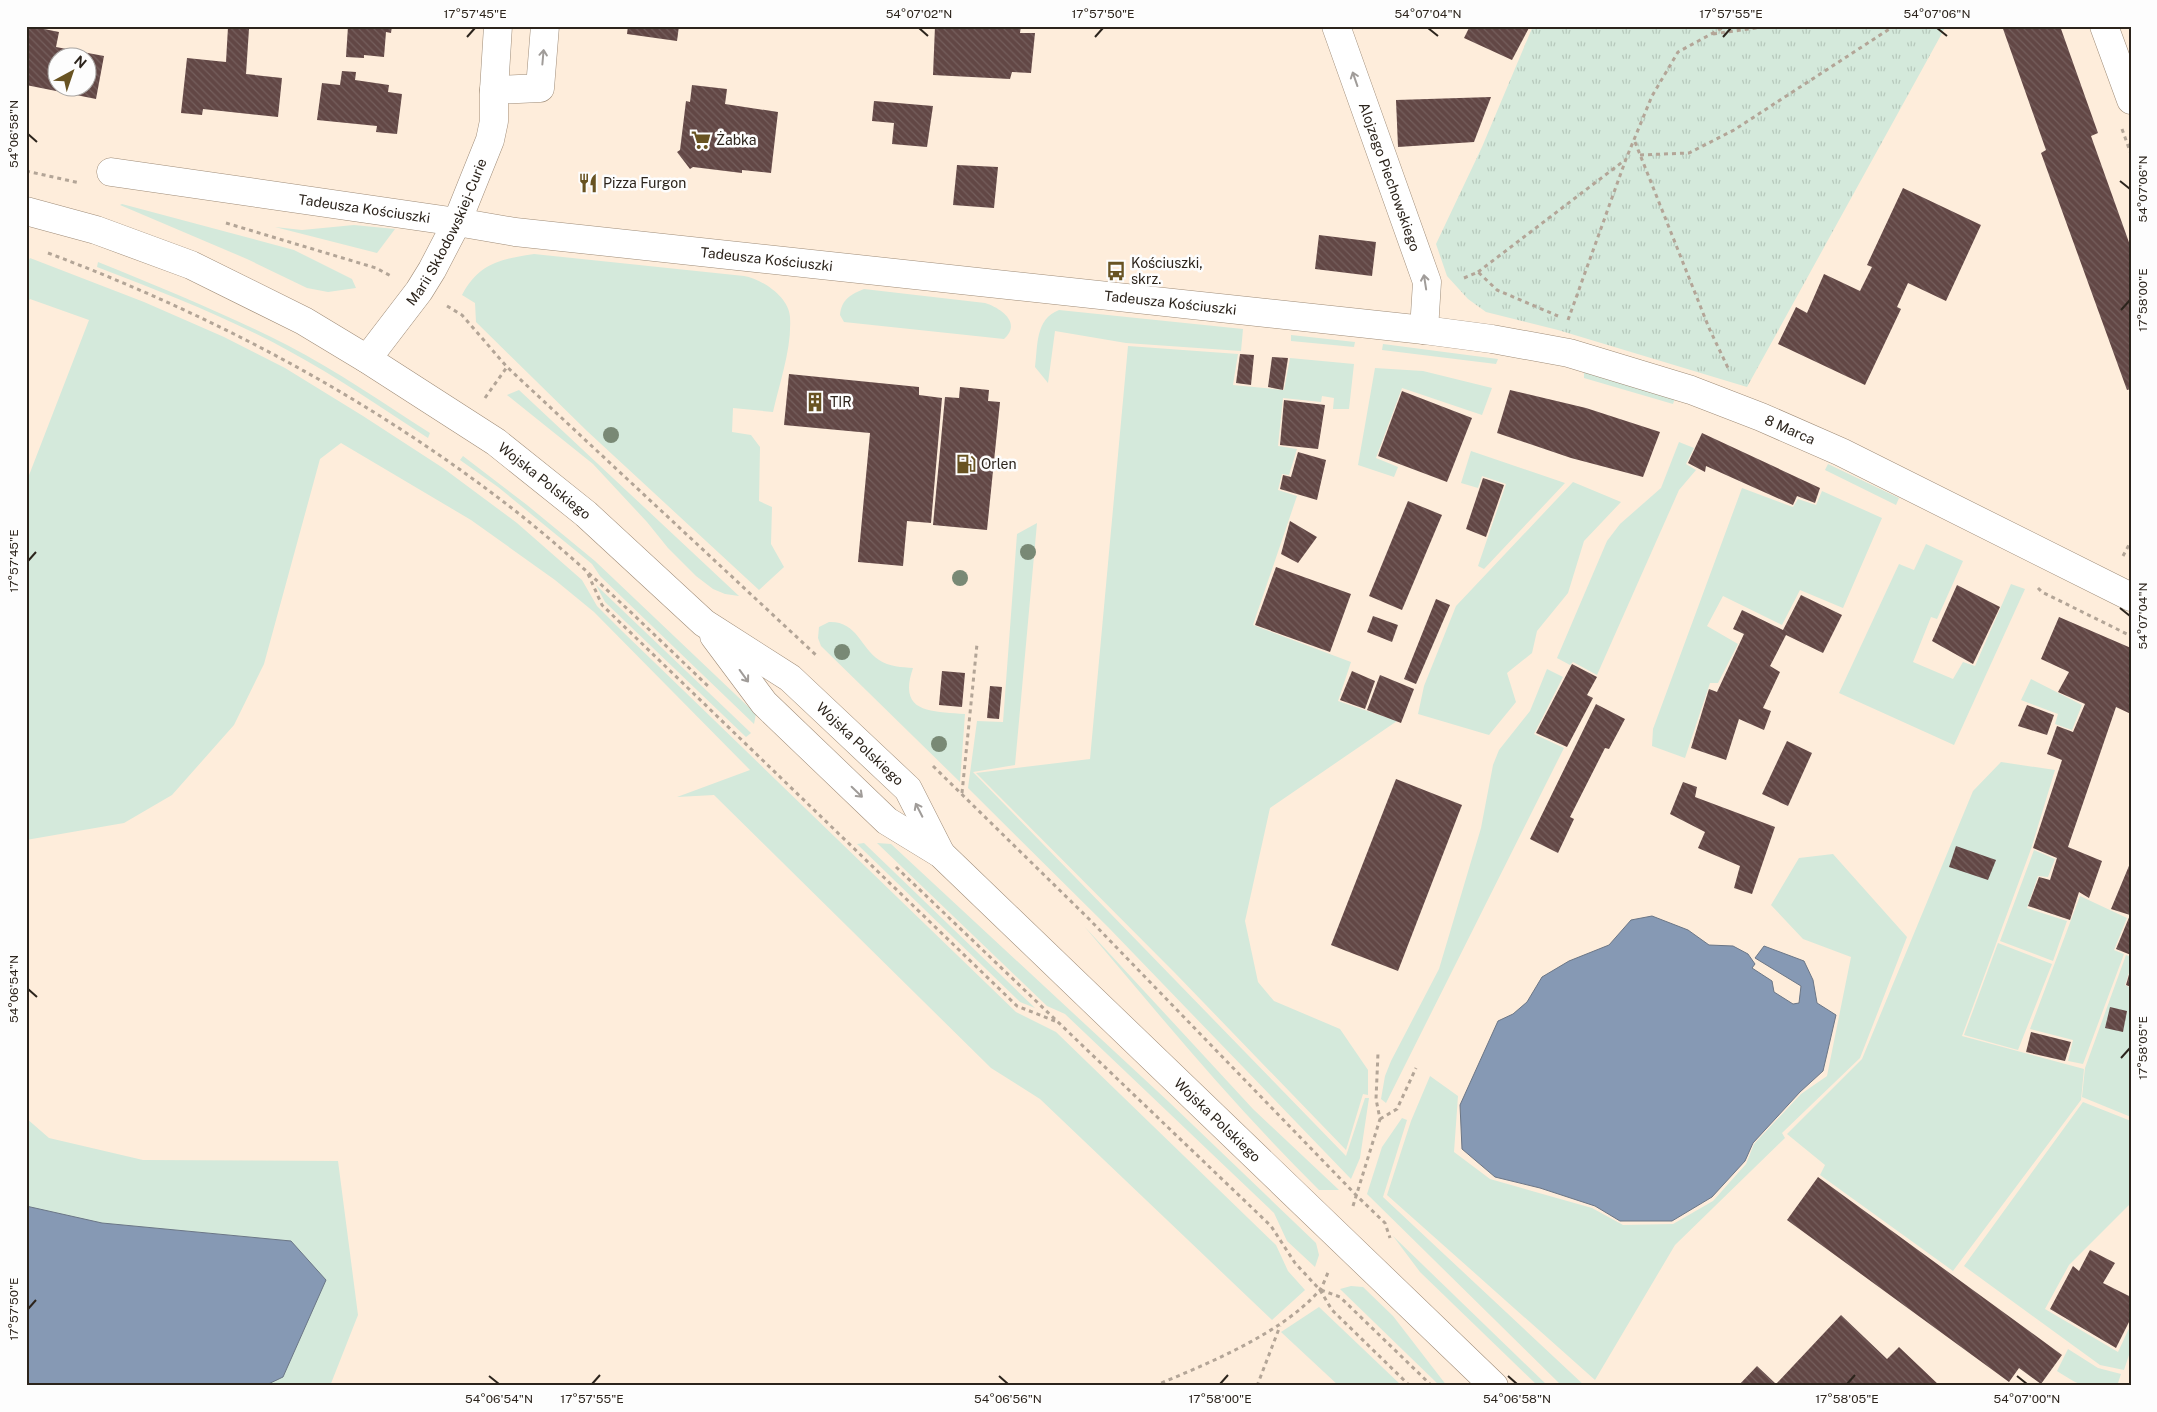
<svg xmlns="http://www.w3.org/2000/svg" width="2157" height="1412" font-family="'Public Sans',sans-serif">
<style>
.green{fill:#d4e9db}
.park{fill:url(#park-tufts)}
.water{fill:#8699b4;stroke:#6b7686}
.building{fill:url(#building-back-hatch);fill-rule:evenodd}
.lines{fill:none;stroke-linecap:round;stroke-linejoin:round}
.minor-casing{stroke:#9f8c78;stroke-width:29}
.tertiary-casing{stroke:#9f8c78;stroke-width:29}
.path{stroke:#b3a597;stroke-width:3;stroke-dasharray:4 4;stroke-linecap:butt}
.minor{stroke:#fff;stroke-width:28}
.tertiary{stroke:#fff;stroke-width:28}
.tree{fill:#798975}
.oneway{stroke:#a09c99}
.ticks{fill:none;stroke:#2c241c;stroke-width:2}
.labels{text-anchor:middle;stroke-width:5;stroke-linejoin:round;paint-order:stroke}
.poi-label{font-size:14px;fill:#2c241c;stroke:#fdfdfd;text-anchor:start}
.street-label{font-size:14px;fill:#2c241c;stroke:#fdfdfd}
.neatline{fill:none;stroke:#2c241c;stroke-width:2}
.ticks-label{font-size:12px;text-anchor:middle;fill:#2c241c}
</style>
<defs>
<pattern id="park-tufts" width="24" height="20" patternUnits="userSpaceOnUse" patternTransform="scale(1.25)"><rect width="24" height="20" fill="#d4e9db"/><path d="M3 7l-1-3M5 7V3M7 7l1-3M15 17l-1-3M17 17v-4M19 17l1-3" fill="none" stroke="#b6c8bb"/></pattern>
<pattern id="building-back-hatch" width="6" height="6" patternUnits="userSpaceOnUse" patternTransform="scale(1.25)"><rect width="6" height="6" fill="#624745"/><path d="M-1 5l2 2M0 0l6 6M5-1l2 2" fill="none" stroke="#755f5d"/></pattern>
</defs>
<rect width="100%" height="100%" fill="#feeddb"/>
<g class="green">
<polygon points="122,204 294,250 352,279 356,288 328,292 307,288 247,259 120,205"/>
<polygon points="354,225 395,229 377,253 275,227 302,230"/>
<path d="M534,254L744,276C762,279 789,297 790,317C792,348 780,381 773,412L733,408L732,432L751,435L760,447L759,501L772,507L771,544L784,567L759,590L587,431L476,322L475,303L462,295C479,263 501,259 534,254Z"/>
<polygon points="30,258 144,302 224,337 285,368 363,416 443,468 517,523 582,580 597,606 622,631 1016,1012 1056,1032 1276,1245 1288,1271 1305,1290 1272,1320 1040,1099 991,1068 714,795 677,797 750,770 594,612 555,580 471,520 341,443 320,459 264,664 234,725 172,795 124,823 26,840 26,483 89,320 30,299 26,304 26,266"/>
<path d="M98,262C162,288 226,314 287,345C337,371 383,403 430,433L428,438C382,408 337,377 289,351C227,317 162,292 97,267Z"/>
<path d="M864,289L985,303C1001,308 1022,323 1004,339L844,322L840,315C841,300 851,294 864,289Z"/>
<path d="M1059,310L1243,329L1241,351L1126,343L1055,331L1048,383L1035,367C1038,346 1035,319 1059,310Z"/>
<polygon points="1291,335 1355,342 1354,347 1291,341"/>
<polygon points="1383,344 1498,359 1496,364 1382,350"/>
<polygon points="1128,346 1238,354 1233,385 1284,390 1290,358 1354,364 1349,409 1333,409 1334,398 1322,396 1321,402 1283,398 1278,446 1297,449 1289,475 1282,474 1278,490 1297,496 1253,625 1351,662 1338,701 1397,721 1270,808 1245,921 1258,982 1274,1001 1340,1029 1368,1070 1368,1095 1363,1094 1346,1150 1175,973 976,773 1090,759"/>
<polygon points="1375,368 1423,371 1492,388 1482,415 1402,388 1376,458 1398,467 1394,477 1358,465"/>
<polygon points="1584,372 1675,398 1673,404 1584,378"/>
<polygon points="519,390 739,596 725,594 713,589 696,576 668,548 647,522 593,464 507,395"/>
<polygon points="1679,442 1694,448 1686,464 1696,470 1679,490 1597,675 1573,662 1570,665 1557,658 1607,541 1620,524 1661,488"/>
<polygon points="1471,451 1565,483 1484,569 1478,566 1506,484 1482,476 1478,488 1461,483"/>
<polygon points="463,456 527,505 595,561 756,714 754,724 600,576 592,564 498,487 460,460"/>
<polygon points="1828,464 1899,498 1896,505 1825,470"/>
<polygon points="1573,482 1621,502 1584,541 1568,593 1537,631 1532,653 1507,673 1516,702 1489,735 1418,714 1424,686 1456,606"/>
<polygon points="1742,488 1793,507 1798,499 1816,505 1822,491 1882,518 1843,608 1800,590 1782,625 1723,596 1707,626 1738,644 1718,683 1710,683 1685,758 1652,746 1653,729"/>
<polygon points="1037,523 1015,765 973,772 1346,1156 1365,1098 1369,1098 1360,1158 1351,1179 1108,927 968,788 977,721 1003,722 1017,534"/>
<polygon points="1926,544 1963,561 1937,619 1931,617 1913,662 1953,679 1963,662 1975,666 2011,584 2025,589 1954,745 1839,693 1899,564 1914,570"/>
<polygon points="596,585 751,733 746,737 605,602"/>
<path d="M829,622C857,621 860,647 879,660C889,667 902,667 913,668C897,714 932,711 965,714L960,782L821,646L818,638L819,627Z"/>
<polygon points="1547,669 1563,677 1534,734 1564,748 1386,1103 1381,1099 1385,1076 1391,1061 1439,969 1481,828 1493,765 1499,750 1530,711"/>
<polygon points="2031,679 2082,705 2072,730 2055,724 2058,714 2021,700"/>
<polygon points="2001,762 2055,770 2031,849 1962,1036 2084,1069 2081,1100 1953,1271 1820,1175 1825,1165 1787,1134 1862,1059 1973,791"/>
<polygon points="864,843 1035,1008 1020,1002 857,844"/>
<polygon points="877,843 891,844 1170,1103 1316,1243 1319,1255 1315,1267 1287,1241 1274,1213 1065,1014 1047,1006"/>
<polygon points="2034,850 2055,859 2048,877 2038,876 2027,908 2067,921 2053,961 2000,941"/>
<polygon points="1833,854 1907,937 1860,1058 1782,1133 1785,1138 1675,1245 1595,1380 1387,1195 1411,1121 1430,1076 1458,1096 1454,1152 1490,1179 1592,1208 1623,1225 1673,1224 1713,1201 1746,1164 1754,1144 1801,1094 1827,1076 1851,957 1803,939 1771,905 1799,858"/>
<polygon points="2080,896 2127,918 2114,950 2124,954 2083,1064 2068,1061 2073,1040 2030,1029"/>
<path d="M1084,926L1253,1109L1339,1190H1319C1235,1107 1160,1016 1084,926Z"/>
<polygon points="1998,943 2052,964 2018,1050 1964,1035"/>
<polygon points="2126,955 2131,957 2131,967 2125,985 2131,988 2131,1117 2082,1097 2085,1068"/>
<polygon points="2083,1102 2131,1121 2131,1203 2069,1265 2045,1309 2118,1352 2131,1324 2131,1349 2124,1370 2100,1365 1964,1266"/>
<polygon points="26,1118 49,1138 143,1160 338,1161 358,1315 330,1386 26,1386"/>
<polygon points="1402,1118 1407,1120 1383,1197 1585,1386 1562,1386 1367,1194 1382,1147"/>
<polygon points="1393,1236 1548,1386 1538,1386 1420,1272"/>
<polygon points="1351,1286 1363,1287 1393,1316 1447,1386 1440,1386 1340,1289"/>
<polygon points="1319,1307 1402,1386 1339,1386 1281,1332"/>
<path d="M2068,1349L2098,1368L2121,1374L2118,1383L2121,1386H2111L2107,1383C2091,1395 2070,1379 2057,1371Z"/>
</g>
<polygon class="park" points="1533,26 1946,26 1747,387 1558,330 1486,312 1468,299 1447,276 1436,244 1482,147"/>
<g class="water">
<polygon points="1652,916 1688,930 1709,945 1733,946 1748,954 1755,964 1752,968 1772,981 1774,992 1793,1004 1799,1003 1801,986 1755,958 1764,946 1804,961 1813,980 1817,1003 1836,1015 1823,1071 1800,1092 1753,1143 1745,1161 1712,1197 1672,1221 1620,1221 1595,1206 1540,1188 1495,1177 1462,1149 1460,1105 1498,1021 1513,1014 1527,1002 1542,977 1569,961 1609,945 1631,920"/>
<polygon points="26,1206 102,1223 291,1241 326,1280 283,1377 264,1386 26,1386"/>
</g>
<g class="building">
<path d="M29,26L59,32L56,47L104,56L96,99L26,85V40ZM58,58H88V88H58Z"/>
<polygon points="348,26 392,26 391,33 386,32 384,57 364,55 364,58 346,57"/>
<polygon points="628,26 679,26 677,41 627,34"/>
<polygon points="935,26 1021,26 1020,33 1035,33 1031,73 1012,72 1010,79 933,75"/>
<polygon points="1470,26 1530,26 1512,60 1464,38"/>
<polygon points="2002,26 2060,26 2098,133 2091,136 2131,248 2131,389 2127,390 2041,153 2046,150"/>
<polygon points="228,27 249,29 246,74 282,78 278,117 203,109 202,115 181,113 187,58 226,62"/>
<polygon points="342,71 356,72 355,80 389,85 388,92 402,94 397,134 376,132 377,126 317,120 322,83 340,85"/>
<polygon points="692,85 727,89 725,104 778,112 771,173 742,170 742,173 693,167 690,169 677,152 680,150 686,101 690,102"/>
<polygon points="1491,97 1474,142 1398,147 1396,100"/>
<polygon points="874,101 933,106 927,147 892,144 894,123 872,121"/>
<polygon points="957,165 998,167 994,208 953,205"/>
<polygon points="1903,188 1981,225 1946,301 1908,283 1897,307 1901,309 1865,385 1778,344 1796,307 1807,313 1824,274 1860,291 1872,267 1867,265"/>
<polygon points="1319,235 1376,242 1372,276 1315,269"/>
<polygon points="1240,354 1254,355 1251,385 1236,383"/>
<polygon points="1272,357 1288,358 1283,390 1268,387"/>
<polygon points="789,374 919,387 919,395 942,398 931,523 907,521 903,566 858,562 870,433 784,425"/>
<polygon points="960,387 989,390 988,401 1000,402 987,530 933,525 945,397 959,398"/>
<polygon points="1510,390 1586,408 1660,432 1643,477 1571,458 1497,433"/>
<polygon points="1402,391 1472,418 1447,482 1378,456"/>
<polygon points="1284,400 1325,405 1318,449 1280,445"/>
<polygon points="1702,433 1820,488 1815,503 1797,496 1793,505 1706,466 1705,472 1688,463"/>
<polygon points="1298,452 1326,460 1317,500 1280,489 1283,475 1291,477"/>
<polygon points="1483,478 1504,485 1486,537 1466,529"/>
<polygon points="1408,501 1442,515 1402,610 1369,596"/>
<polygon points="1290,521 1317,537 1298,563 1281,554"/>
<polygon points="1276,567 1351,594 1330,652 1255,625"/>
<polygon points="1957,585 2000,607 1973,664 1932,641"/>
<polygon points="1801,595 1842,615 1823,653 1786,635 1770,666 1780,672 1763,708 1771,711 1764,730 1739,719 1726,760 1691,748 1709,689 1717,692 1744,634 1733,629 1742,610 1783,630"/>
<polygon points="1436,599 1450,605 1416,684 1404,679"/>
<polygon points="1373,616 1398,625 1392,642 1367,632"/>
<polygon points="2059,617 2131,648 2131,714 2116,707 2068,847 2102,861 2089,898 2079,892 2070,920 2028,906 2039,877 2050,880 2057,858 2033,848 2062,760 2047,754 2057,726 2073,732 2085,704 2058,692 2069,672 2041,659"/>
<polygon points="1572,664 1597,677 1587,695 1593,698 1567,747 1536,733"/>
<polygon points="942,671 965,673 962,707 939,705"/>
<polygon points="1352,671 1375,681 1365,709 1340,700"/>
<polygon points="1380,675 1414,689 1401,723 1367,710"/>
<polygon points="990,686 1002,687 999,719 987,718"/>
<polygon points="1596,704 1625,719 1609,749 1605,748 1570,817 1574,819 1558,853 1530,839"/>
<polygon points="2027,705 2054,715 2047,735 2018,726"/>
<polygon points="1787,741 1812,753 1788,806 1762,794"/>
<polygon points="1396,779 1462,805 1398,971 1331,945"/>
<polygon points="1683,782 1697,787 1695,797 1775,827 1752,894 1734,888 1740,866 1698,848 1705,832 1670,814"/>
<polygon points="1956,846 1996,860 1988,880 1949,867"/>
<polygon points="2131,861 2131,955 2116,949 2130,915 2111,909"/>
<polygon points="2130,971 2131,971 2131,987 2126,985"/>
<polygon points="2110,1007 2127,1011 2123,1032 2105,1028"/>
<polygon points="2031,1032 2071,1042 2065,1061 2026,1052"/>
<polygon points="1818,1177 2062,1355 2041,1384 2019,1368 2009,1382 1787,1220"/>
<polygon points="2090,1250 2115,1263 2103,1283 2131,1297 2131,1318 2116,1348 2050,1309 2073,1266 2079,1271"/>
<polygon points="1841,1315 1887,1359 1899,1347 1940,1386 1738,1386 1757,1366 1776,1384"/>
</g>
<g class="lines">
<defs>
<g id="minor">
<path id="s1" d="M1336,26L1427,282L1424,330"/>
<polyline points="2104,26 2131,100"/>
<polyline points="494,90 540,88 545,26"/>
<path id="s2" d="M111,172L457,222"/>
</g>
<g id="tertiary">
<path id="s3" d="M26,211L96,230L191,265L304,321L367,359L496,442L586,514L704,623L790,678L908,789L941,854"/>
<path id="s4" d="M457,222L515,232L1424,330L1492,339L1569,353L1691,390L1761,417L1841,452L2131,597"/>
<path id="s5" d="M367,359L419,291L432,270L457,222L490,140L494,121V90L498,26"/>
<path id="s6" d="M714,636L764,703L887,821L941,854L1494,1386"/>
</g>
</defs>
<use href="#minor" class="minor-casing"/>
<use href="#tertiary" class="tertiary-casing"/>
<g class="path">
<polyline points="1713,34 1770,26"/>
<polyline points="2122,129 2131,154"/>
<polyline points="1635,142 1709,328 1729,370"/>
<polyline points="1640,155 1689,153 1734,130 1894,26"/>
<polyline points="26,171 80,183"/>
<polyline points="226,223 376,268 391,276"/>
<path d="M48,253C218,317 375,401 518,513C585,566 646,627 708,686"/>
<polyline points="1478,272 1625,160"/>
<polyline points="1464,278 1478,272 1497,290 1558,316"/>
<polyline points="447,306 462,315 507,367 816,655"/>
<polyline points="1568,320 1626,159 1652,96 1678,52 1726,26"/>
<polyline points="485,398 507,367"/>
<polyline points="2123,556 2131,541"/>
<polyline points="588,574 602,605 1017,1006 1055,1021"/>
<polyline points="2038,588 2042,592 2131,636"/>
<polyline points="933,766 1089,919 1357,1196 1385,1223 1390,1238"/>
<polyline points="962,793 977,644"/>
<polyline points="896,867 1271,1226 1295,1263 1320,1290 1332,1310 1410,1386"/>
<polyline points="1380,1119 1397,1109 1416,1068"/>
<polyline points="1353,1206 1380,1119 1376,1099 1378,1053"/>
<polyline points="1321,1290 1340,1297 1432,1386"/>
<path d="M1154,1386C1207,1364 1281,1334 1319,1291C1323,1286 1326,1277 1329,1270"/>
<polyline points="1257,1386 1280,1326"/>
</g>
<use href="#minor" class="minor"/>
<use href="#tertiary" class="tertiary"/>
</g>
<g class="tree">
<circle cx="611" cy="435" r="8"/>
<circle cx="1028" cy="552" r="8"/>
<circle cx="960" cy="578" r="8"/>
<circle cx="842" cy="652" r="8"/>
<circle cx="939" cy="744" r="8"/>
</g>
<defs><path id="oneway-shaft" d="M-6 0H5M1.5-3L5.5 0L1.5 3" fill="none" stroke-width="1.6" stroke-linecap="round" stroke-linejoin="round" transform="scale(1.25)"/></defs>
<g class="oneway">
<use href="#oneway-shaft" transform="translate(543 57) rotate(-85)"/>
<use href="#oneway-shaft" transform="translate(1355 79) rotate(-109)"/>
<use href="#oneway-shaft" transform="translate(1425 282) rotate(-99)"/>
<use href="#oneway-shaft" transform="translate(744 676) rotate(54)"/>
<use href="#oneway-shaft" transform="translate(857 792) rotate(44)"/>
<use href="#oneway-shaft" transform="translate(919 810) rotate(-117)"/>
</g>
<path class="ticks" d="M919,28L928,36M1428,28L1438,36M1937,28L1947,36M467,37L475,28M1095,37L1103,28M1723,37L1731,28M28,134L37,142M2120,181L2130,189M2121,310L2130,300M28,561L36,552M2120,608L2130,616M28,989L37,997M2121,1058L2130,1048M28,1309L36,1300M489,1376L499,1384M999,1376L1008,1384M1508,1376L1517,1384M2017,1376L2027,1384M592,1384L600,1375M1220,1384L1228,1375M1847,1384L1855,1375"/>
<defs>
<symbol id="supermarket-bare" viewBox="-9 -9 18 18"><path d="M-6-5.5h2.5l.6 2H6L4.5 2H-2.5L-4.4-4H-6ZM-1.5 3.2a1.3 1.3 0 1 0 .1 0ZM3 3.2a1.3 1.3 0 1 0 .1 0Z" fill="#685322" stroke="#fdfdfd" stroke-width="2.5" paint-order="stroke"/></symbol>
<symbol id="restaurant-bare" viewBox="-9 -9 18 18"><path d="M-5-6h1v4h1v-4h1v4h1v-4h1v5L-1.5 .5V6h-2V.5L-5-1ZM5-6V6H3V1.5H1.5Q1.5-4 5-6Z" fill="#685322" stroke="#fdfdfd" stroke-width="2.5" paint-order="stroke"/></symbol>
<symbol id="bus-bare" viewBox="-9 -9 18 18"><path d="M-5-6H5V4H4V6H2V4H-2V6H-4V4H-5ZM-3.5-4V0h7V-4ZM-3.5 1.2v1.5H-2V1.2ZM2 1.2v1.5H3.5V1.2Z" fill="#685322" stroke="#fdfdfd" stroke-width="2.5" paint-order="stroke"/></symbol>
<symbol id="building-bare" viewBox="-9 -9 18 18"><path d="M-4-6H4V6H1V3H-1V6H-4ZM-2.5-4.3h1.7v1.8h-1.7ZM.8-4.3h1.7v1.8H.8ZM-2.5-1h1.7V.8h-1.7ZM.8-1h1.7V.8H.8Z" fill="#685322" stroke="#fdfdfd" stroke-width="2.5" paint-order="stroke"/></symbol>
<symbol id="fuel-bare" viewBox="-9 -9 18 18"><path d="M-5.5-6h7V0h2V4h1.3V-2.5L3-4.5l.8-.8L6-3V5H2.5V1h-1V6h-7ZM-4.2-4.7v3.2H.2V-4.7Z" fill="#685322" stroke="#fdfdfd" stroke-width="2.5" paint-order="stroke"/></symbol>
</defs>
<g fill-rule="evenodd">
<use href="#supermarket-bare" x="687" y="126" width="28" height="28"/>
<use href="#restaurant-bare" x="574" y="169" width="28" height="28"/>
<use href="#bus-bare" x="1102" y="257" width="28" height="28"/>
<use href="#building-bare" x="801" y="388" width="28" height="28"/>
<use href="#fuel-bare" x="952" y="450" width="28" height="28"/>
</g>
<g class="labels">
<g class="poi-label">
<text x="716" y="145">Żabka</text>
<text x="603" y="188">Pizza Furgon</text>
<text x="1131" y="268">Kościuszki,<tspan x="1131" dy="16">skrz.</tspan></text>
<text x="830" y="407">TIR</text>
<text x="981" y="469">Orlen</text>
</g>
<g class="street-label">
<text dy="5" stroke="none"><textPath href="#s1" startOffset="160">Alojzego Piechowskiego</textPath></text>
<text dy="5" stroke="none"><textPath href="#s2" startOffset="256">Tadeusza Kościuszki</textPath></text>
<text dy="5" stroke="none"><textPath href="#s5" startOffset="151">Marii Skłodowskiej-Curie</textPath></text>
<text dy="5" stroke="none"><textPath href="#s4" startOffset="312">Tadeusza Kościuszki</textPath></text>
<text dy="5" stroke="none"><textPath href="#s4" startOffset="718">Tadeusza Kościuszki</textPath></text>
<text dy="5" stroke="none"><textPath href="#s4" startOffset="1354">8 Marca</textPath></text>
<text dy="5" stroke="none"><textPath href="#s3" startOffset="589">Wojska Polskiego</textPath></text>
<text dy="5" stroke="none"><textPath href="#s3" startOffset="1001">Wojska Polskiego</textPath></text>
<text dy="5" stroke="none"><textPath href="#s6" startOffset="701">Wojska Polskiego</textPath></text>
</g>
</g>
<rect width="2157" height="1412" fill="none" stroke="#fdfdfd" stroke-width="55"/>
<g transform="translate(72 72) rotate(40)"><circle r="24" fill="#fdfdfd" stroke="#a9a6a3"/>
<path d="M0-4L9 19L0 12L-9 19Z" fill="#685322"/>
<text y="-8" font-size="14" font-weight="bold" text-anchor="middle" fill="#2c241c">N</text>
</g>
<rect x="28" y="28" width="2102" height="1356" class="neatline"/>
<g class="ticks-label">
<text x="475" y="18">17°57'45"E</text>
<text x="919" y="18">54°07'02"N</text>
<text x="1103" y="18">17°57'50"E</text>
<text x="1428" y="18">54°07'04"N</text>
<text x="1731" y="18">17°57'55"E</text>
<text x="1937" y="18">54°07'06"N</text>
<text transform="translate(14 134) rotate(-90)" y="4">54°06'58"N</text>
<text transform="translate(2143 189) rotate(-90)" y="4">54°07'06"N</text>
<text transform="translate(2143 300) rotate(-90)" y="4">17°58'00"E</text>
<text transform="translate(14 561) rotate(-90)" y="4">17°57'45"E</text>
<text transform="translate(2143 616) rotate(-90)" y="4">54°07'04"N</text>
<text transform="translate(14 989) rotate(-90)" y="4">54°06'54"N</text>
<text transform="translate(2143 1048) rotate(-90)" y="4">17°58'05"E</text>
<text transform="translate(14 1309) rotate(-90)" y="4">17°57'50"E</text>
<text x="499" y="1403">54°06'54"N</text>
<text x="592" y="1403">17°57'55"E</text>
<text x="1008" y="1403">54°06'56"N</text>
<text x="1220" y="1403">17°58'00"E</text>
<text x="1517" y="1403">54°06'58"N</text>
<text x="1847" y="1403">17°58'05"E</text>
<text x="2027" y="1403">54°07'00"N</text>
</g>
</svg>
